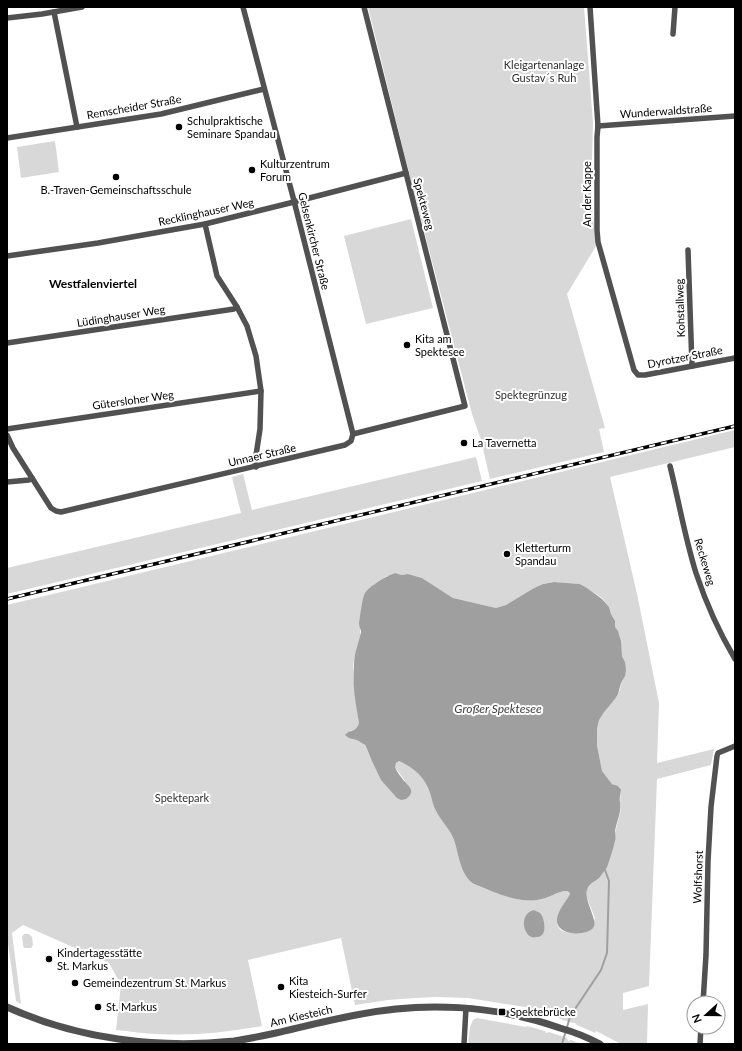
<svg xmlns="http://www.w3.org/2000/svg" width="742" height="1051" font-family="Lato,sans-serif">
<style>
.green{fill:#d8d8d8;fill-rule:evenodd}
.water{fill:#9f9f9f}
.lines{fill:none;stroke-linecap:round;stroke-linejoin:round}
.stream{stroke:#9f9f9f;stroke-width:2}
.minor{stroke:#515151;stroke-width:5.5}
.tertiary{stroke:#515151;stroke-width:7}
.rail-casing{stroke:#000;stroke-width:3.5}
.rail{stroke:#fff;stroke-width:2;stroke-dasharray:6;stroke-linecap:butt}
.poi-dot{fill:#000;stroke:#fff;stroke-width:1.5}
.labels{text-anchor:middle;stroke-width:4;stroke-linejoin:round;paint-order:stroke}
.park-label{font-size:11px;fill:#2f2f2f;stroke:#fff}
.street-label{font-size:11px;fill:#000;stroke:#fff}
.poi-label{font-size:11px;fill:#000;stroke:#fff;text-anchor:start}
.neighbourhood-label{font-size:12px;font-weight:bold;fill:#000;stroke:#fff}
.water-label{font-size:12px;font-style:italic;fill:#404040;stroke:#fff}
</style>
<rect width="100%" height="100%" fill="#fff"/>
<g class="green">
<polygon points="368,7 584,7 593,123 591,196 596,246 567,294 605,428 599,429 604,452 490,479 481,440 472,414 410,177"/>
<polygon points="55,141 59,172 21,178 17,147"/>
<polygon points="411,219 433,308 366,324 344,236"/>
<path d="M735,430V447L610,477L637,594L659,703L657,763L714,749L711,765L657,779L649,986L623,993V1010L648,1004L647,1044H621L596,1031L595,1033L577,1025L575,1023H573L554,1017L552,1015L550,1016L530,1011L531,1008L468,998L436,997L415,998L388,1000L355,1005L341,938L248,960L262,1026C228,1032 194,1036 159,1034C144,1034 130,1031 116,1030L121,985L109,963L23,925L12,933L21,1004L16,1001L7,937V605ZM395,573L402,575L408,574L422,578L453,598L496,608L506,605L534,588L543,584L554,582L580,584L587,588L602,598L609,607L611,614L615,621V627L620,636L622,656L625,662L623,680L621,683L620,690L615,699L603,712L599,720L597,729V745L602,771L612,784L620,787L621,789L620,802L621,809L615,833V841L597,879L590,885L587,889V898L595,918L590,930C579,934 552,937 558,917C560,908 566,902 570,894L569,892L567,891C556,891 548,899 537,900C516,903 494,892 474,884C460,875 459,855 454,840C450,829 441,821 436,811C433,806 432,799 430,793C425,775 415,769 399,761L397,762L395,765V767L405,781L381,780C379,774 376,768 373,762C367,751 367,742 353,738L349,731C354,730 358,729 359,723L353,677V668L354,659L360,636V627L362,603L374,585L385,577Z"/>
<polygon points="476,457 482,481 7,594 7,568 241,513 232,477 243,474 252,510"/>
<polygon points="24,934 29,934 32,937 33,945 31,948 24,948 23,945 22,937"/>
<polygon points="477,1018 526,1027 527,1026 545,1031 546,1033 549,1032 567,1038 568,1041 571,1040 581,1044 468,1044 470,1027 473,1020"/>
</g>
<g class="water">
<path d="M395,573L402,575L408,574L422,578L453,598L496,608L506,605L534,588L543,584L554,582L580,584L587,588L602,599L609,607L611,614L615,621V627L618,631L621,641L622,656L625,662L626,670L625,676L621,683L618,694L615,699L604,712L599,720L597,729V745L602,771L612,784L618,786L621,789C621,793 619,798 620,802C620,805 621,807 620,811C619,818 616,824 615,831C615,834 616,838 615,841C614,846 609,862 607,867C605,870 602,874 600,877C595,882 589,883 587,890C584,902 599,921 593,928C586,936 559,936 557,922C556,912 566,902 570,894L569,892L567,891C557,891 548,899 537,900C516,903 494,892 474,884C460,875 459,855 454,840C450,829 441,821 436,811C433,806 432,799 430,793C425,777 414,768 399,761L396,763L395,767C397,772 401,777 404,781C411,788 415,792 406,799L401,800L397,798L381,780L372,761L367,749L365,745L357,740L349,738L345,735C350,729 357,732 359,723C356,704 352,685 354,665C354,659 355,653 357,647C358,642 360,637 361,632C361,629 359,627 359,623C360,617 362,598 365,593C370,586 386,576 395,573Z"/>
<path d="M534,910C535,911 539,912 540,913C544,917 546,929 543,934C541,936 540,937 537,937C524,941 517,914 534,910Z"/>
</g>
<g class="lines">
<polyline class="stream" points="562,1044 570,1017 575,1009 601,970 607,953 609,881 605,870"/>
<g class="minor">
<polyline points="243,7 293,197 353,434"/>
<polyline points="590,7 598,126 597,137 597,230 598,242 634,370 638,375 645,375 735,358"/>
<polyline points="54,12 77,127"/>
<polyline points="7,18 42,14 82,7"/>
<polyline points="673,34 675,7"/>
<polyline points="598,126 735,116"/>
<polyline points="7,138 161,114 264,89"/>
<polyline points="205,224 217,276 237,307 247,326 256,356 261,391 260,429 255,462 256,467"/>
<polyline points="688,250 692,366"/>
<polyline points="7,256 98,243 205,224 294,202 406,173"/>
<polyline points="7,343 234,309 237,307"/>
<polyline points="7,429 261,391"/>
<polyline points="7,435 13,448 51,508 56,511 61,512 345,445 351,441 353,434 465,406 364,7"/>
<path d="M670,466C679,502 685,538 696,573C706,603 719,632 735,659"/>
<polyline points="7,482 29,480 32,478"/>
<polyline points="703,1003 706,955 708,861 711,807 717,756 718,753 735,746"/>
<polyline points="464,1044 466,1008"/>
<polyline points="700,1044 701,1027"/>
</g>
<path class="tertiary" d="M7,1007C77,1039 158,1049 234,1041C248,1039 262,1036 276,1033C302,1027 329,1020 356,1015C424,1001 495,1005 560,1028C574,1032 587,1037 600,1044"/>
<defs>
<polyline id="rail" points="7,599 735,426"/>
</defs>
<use href="#rail" class="rail-casing"/>
<use href="#rail" class="rail"/>
</g>
<g class="poi-dot">
<circle cx="179" cy="127" r="4"/>
<circle cx="252" cy="170" r="4"/>
<circle cx="116" cy="177" r="4"/>
<circle cx="407" cy="345" r="4"/>
<circle cx="464" cy="443" r="4"/>
<circle cx="507" cy="554" r="4"/>
<circle cx="49" cy="959" r="4"/>
<circle cx="75" cy="983" r="4"/>
<circle cx="281" cy="987" r="4"/>
<circle cx="98" cy="1007" r="4"/>
<rect x="498" y="1008" width="8" height="8" rx="2"/>
</g>
<g class="labels">
<g class="park-label">
<text x="544" y="69">Kleigartenanlage<tspan x="544" dy="13">Gustav´s Ruh</tspan></text>
<text x="531" y="399">Spektegrünzug</text>
<text x="182" y="802">Spektepark</text>
</g>
<g class="street-label">
<text transform="translate(134 107) rotate(-10)" y="4">Remscheider Straße</text>
<text transform="translate(666 111) rotate(-4)" y="4">Wunderwaldstraße</text>
<text transform="translate(587 194) rotate(-90)" y="4">An der Kappe</text>
<text transform="translate(424 204) rotate(75)" y="4">Spekteweg</text>
<text transform="translate(206 212) rotate(-12)" y="4">Recklinghauser Weg</text>
<text transform="translate(314 241) rotate(76)" y="4">Gelsenkircher Straße</text>
<text transform="translate(680 308) rotate(-92)" y="4">Kohstallweg</text>
<text transform="translate(121 316) rotate(-9)" y="4">Lüdinghauser Weg</text>
<text transform="translate(685 357) rotate(-11)" y="4">Dyrotzer Straße</text>
<text transform="translate(133 400) rotate(-8)" y="4">Gütersloher Weg</text>
<text transform="translate(262 455) rotate(-13)" y="4">Unnaer Straße</text>
<text transform="translate(705 562) rotate(73)" y="4">Reckeweg</text>
<text transform="translate(698 877) rotate(-88)" y="4">Wolfshorst</text>
<text transform="translate(301 1016) rotate(-13)" y="4">Am Kiesteich</text>
</g>
<g class="poi-label">
<text x="187" y="125">Schulpraktische<tspan x="187" dy="13">Seminare Spandau</tspan></text>
<text x="260" y="168">Kulturzentrum<tspan x="260" dy="13">Forum</tspan></text>
<text x="116" y="194" text-anchor="middle">B.-Traven-Gemeinschaftsschule</text>
<text x="415" y="343">Kita am<tspan x="415" dy="13">Spektesee</tspan></text>
<text x="472" y="447">La Tavernetta</text>
<text x="515" y="552">Kletterturm<tspan x="515" dy="13">Spandau</tspan></text>
<text x="57" y="957">Kindertagesstätte<tspan x="57" dy="13">St. Markus</tspan></text>
<text x="289" y="985">Kita<tspan x="289" dy="13">Kiesteich-Surfer</tspan></text>
<text x="83" y="987">Gemeindezentrum St. Markus</text>
<text x="106" y="1011">St. Markus</text>
<text x="510" y="1016">Spektebrücke</text>
</g>
<g class="neighbourhood-label">
<text x="93" y="288">Westfalenviertel</text>
</g>
<g class="water-label">
<text x="498" y="713">Großer Spektesee</text>
</g>
</g>
<rect width="742" height="1051" fill="none" stroke="#000000" stroke-width="16"/>
<g transform="translate(706 1015) rotate(249)"><circle r="19" fill="#ffffff" stroke="#999999"/>
<path d="M0-3L7 15L0 10L-7 15Z" fill="#000000"/>
<text y="-6" font-size="11" font-weight="bold" text-anchor="middle" fill="#000000">N</text>
</g>
</svg>
